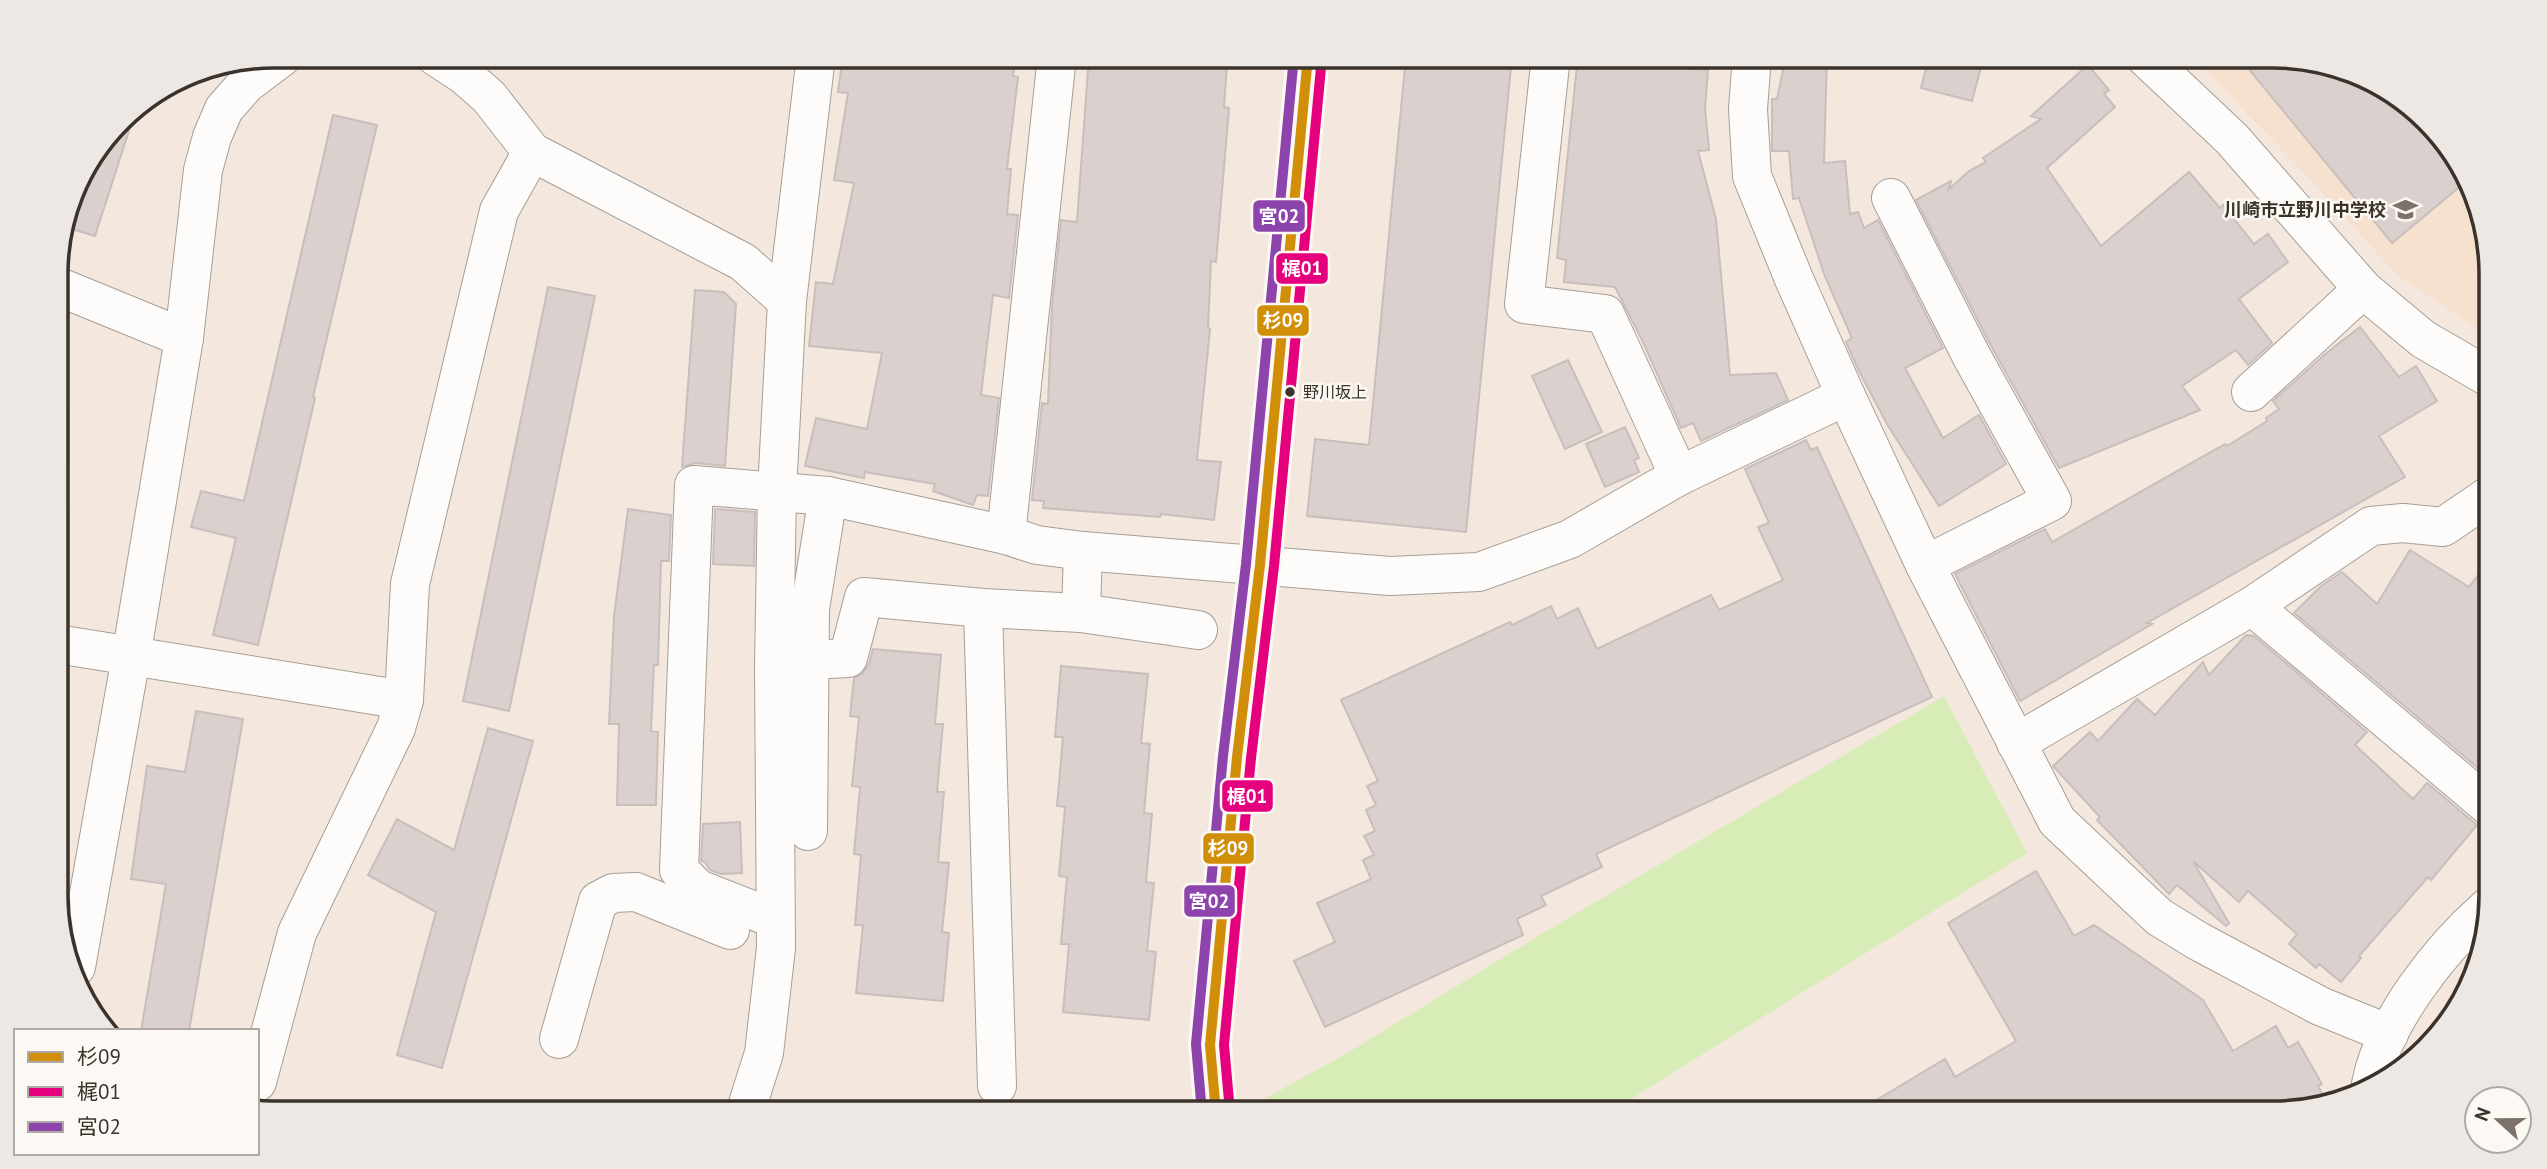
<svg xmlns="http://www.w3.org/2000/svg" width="2547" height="1169" font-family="'PT Sans','Noto Sans JP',sans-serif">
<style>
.built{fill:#f6e1cf}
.green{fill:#d8ecb7}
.building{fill:#dad0ce;stroke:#c8bebc;stroke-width:2}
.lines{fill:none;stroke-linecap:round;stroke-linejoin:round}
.minor-casing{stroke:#a69e96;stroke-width:40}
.minor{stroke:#fdfcfa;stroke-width:38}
.bus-1-casing{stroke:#fcf8f4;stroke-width:16}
.bus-2-casing{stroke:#fcf8f4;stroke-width:16}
.bus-3-casing{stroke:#fcf8f4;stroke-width:16}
.bus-1{stroke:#d18f09;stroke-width:10}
.bus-2{stroke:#e5007d;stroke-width:10}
.bus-3{stroke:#8e44ad;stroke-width:10}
.bus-dot{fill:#3b332b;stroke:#fcf8f4;stroke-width:2.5}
.labels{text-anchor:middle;stroke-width:5;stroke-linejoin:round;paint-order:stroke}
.bus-label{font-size:16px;fill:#3b332b;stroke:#fcf8f4;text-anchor:start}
.poi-label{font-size:18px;font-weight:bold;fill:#3b332b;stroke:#fcf8f4;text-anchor:end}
.rim{fill:none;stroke:#3b332b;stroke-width:3.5}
.line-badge{stroke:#fcf8f4;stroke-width:2.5}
.badge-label{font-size:19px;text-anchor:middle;font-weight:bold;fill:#fff}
</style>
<rect width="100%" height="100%" fill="#f4e8de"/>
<polygon class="built" points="2207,56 2272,56 2356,73 2446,142 2489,247 2489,336 2397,275 2305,174 2205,70"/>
<polygon class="green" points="1944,696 2027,853 1608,1113 1259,1113 1257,1103 1349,1052 1543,933"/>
<g class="building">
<polygon points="843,56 1016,56 1013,76 1018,77 1007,169 1011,169 1007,214 1018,215 1009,298 993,295 981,395 999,398 988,496 977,495 973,505 933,491 935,484 865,472 864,478 805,466 816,418 867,429 882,353 809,346 816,282 833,284 854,183 834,180 848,93 838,92"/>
<polygon points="1089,56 1219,56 1218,65 1227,65 1224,107 1229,108 1216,262 1211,261 1208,328 1210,329 1197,460 1221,462 1214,520 1161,514 1160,517 1043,508 1044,501 1032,500 1042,403 1048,404 1052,306 1061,220 1077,222"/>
<polygon points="1406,56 1512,56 1466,532 1307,516 1315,439 1369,445"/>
<polygon points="1578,56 1682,56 1680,68 1708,70 1705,108 1709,150 1698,151 1716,219 1730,375 1776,373 1788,400 1701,441 1693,423 1681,428 1643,342 1615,287 1564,282 1566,260 1557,258"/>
<polygon points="1786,56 1827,56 1824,163 1845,161 1850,214 1858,212 1864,228 1878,220 1943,348 1905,368 1943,438 1979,415 2006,464 1939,506 1887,424 1858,369 1846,342 1852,338 1824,274 1799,198 1793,199 1789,151 1772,151 1772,99 1777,99"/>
<polygon points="1929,56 1984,56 1972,101 1921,88"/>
<polygon points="2238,56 2272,56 2356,73 2446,142 2463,184 2392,243"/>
<polygon points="2088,65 2109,90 2104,94 2115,107 2047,168 2101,246 2189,172 2220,208 2223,205 2254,244 2268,234 2288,262 2239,299 2272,343 2248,365 2236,350 2182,386 2200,410 2059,468 1989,342 1916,200 1951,181 1949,189 1969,171 1986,162 1983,158 2041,119 2031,116"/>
<polygon points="131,110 135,112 95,236 65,227 78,178"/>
<polygon points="333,115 377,125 313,397 315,398 258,645 213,635 236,538 191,527 201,491 244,501"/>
<polygon points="548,287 595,296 509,711 463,701"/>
<polygon points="695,290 724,292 736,304 725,466 696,463 682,467"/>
<polygon points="2360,327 2399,377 2416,366 2437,401 2379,436 2405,477 2147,623 2152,624 2020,701 1955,574 2045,529 2052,542 2225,444 2227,446 2267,421 2266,418 2279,409 2273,401 2324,355"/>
<polygon points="1568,360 1602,432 1565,449 1532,376"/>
<polygon points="1625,427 1639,458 1634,460 1639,472 1605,487 1586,444"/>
<polygon points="1806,440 1811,450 1817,447 1932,697 1596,854 1602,867 1541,896 1546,905 1517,919 1523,935 1325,1027 1294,961 1335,942 1317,903 1371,879 1363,860 1374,855 1364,836 1375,831 1366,810 1376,805 1367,786 1378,781 1341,700 1510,622 1512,625 1551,606 1557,619 1578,608 1597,649 1711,595 1719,610 1783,580 1758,527 1769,523 1745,469"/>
<polygon points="628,509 671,515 669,561 661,561 658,665 654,665 651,731 658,732 656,805 617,805 619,724 609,724 614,616"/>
<polygon points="715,509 755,512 754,566 713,564"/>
<polygon points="2410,550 2469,587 2490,559 2491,779 2294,613 2321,586 2342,572 2377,604"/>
<polygon points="2246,635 2254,636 2367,732 2355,745 2413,799 2427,783 2477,825 2431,880 2428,877 2359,956 2361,958 2341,982 2319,964 2316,968 2289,944 2297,934 2248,891 2239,902 2193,861 2229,923 2226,926 2177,885 2169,894 2097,820 2100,817 2053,766 2090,732 2098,741 2137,699 2155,715 2203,662 2209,675"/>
<polygon points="873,649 941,655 935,724 943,724 937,792 944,792 938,862 949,863 942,932 949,933 943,1001 856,993 863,925 855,925 861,855 854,854 860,787 852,786 859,717 850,716 854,678 862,674 869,664"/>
<polygon points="1061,666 1148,674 1141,743 1150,744 1144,813 1152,814 1146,882 1154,883 1147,951 1156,952 1149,1020 1063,1012 1069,944 1061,944 1067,877 1059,876 1065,807 1057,806 1063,737 1055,737"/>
<polygon points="196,711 243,719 189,1031 141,1031 166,884 131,879 147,766 185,772"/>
<polygon points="488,728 533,741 442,1068 397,1055 436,912 368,875 397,819 454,850"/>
<polygon points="740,822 742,873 721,874 710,870 705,862 701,861 703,824"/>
<polygon points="2036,871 2074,936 2094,925 2203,1000 2233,1051 2276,1026 2288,1048 2298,1042 2322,1084 2318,1086 2325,1099 2286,1113 1855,1113 1945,1059 1955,1077 2016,1041 1948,923"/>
</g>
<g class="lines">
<defs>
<g id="minor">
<polyline points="435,56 464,75 489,97 532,152 743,262 787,301"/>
<polyline points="1551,56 1524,304 1605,314 1679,476"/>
<polyline points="1752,56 1748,109 1752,176 1794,279 1846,396 1925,565 2057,821 2159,917 2198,941 2320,1006 2389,1034"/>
<polyline points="2144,56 2232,139 2363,289 2423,339 2490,378"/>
<polyline points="1891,198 1972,357 2052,501 1925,565"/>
<polyline points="57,286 184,338"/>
<polyline points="2251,392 2363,289"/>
<polyline points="1006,535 1057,56"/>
<polyline points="2252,606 2491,808"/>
<polyline points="983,608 997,1086"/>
<polyline points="1081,613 1083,551"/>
<polyline points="57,644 404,700"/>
<polyline points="808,660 848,658 864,597 983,608 1081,613 1198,630"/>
<polyline points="2016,743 2252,606 2371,526 2403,523 2443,527 2490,495"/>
<polyline points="808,831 810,609 828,496"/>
<polyline points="775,919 698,889 679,870 694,485 828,496 1006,535 1037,545 1083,551 1390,576 1479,572 1570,539 1679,476 1846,396"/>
<polyline points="76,967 131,657 184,338 203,170 212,137 224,109 246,84 283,56"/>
<polyline points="559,1039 598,901 613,893 636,892 730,930"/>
<polyline points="257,1082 297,933 396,728 404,700 410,584 499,211 532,152"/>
<path d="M2371,1084C2383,1021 2441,948 2488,907"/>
<polyline points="745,1113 764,1053 776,948 774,667 777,491 787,301 816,56"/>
<polyline points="1216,1113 1210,1045 1237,757 1260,565 1308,56"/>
</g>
</defs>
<use href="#minor" class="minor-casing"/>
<use href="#minor" class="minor"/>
<defs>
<polyline id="bus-1" points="1216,1113 1210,1045 1237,757 1260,565 1308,56"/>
<polyline id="bus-2" points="1230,1112 1224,1045 1251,758 1274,566 1322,57"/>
<polyline id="bus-3" points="1202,1113 1196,1044 1223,756 1246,564 1294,56"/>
</defs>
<use href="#bus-1" class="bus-1-casing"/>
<use href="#bus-2" class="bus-2-casing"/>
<use href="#bus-3" class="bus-3-casing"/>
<use href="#bus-1" class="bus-1"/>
<use href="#bus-2" class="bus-2"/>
<use href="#bus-3" class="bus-3"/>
</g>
<defs>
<symbol id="school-bare" viewBox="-9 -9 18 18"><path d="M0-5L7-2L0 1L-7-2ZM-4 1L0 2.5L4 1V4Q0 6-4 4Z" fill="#7c726a" stroke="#fcf8f4" stroke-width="2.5" paint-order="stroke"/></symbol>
</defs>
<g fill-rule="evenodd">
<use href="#school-bare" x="2388" y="192" width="35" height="35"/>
</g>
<circle class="bus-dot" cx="1290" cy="392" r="6"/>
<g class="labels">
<g class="bus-label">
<text x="1303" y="398">野川坂上</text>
</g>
<g class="poi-label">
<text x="2386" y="216">川崎市立野川中学校</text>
</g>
</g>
<path d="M0 0H2547V1169H0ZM274 68H2273A206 206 0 0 1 2479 274V895A206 206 0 0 1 2273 1101H274A206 206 0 0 1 68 895V274A206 206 0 0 1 274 68Z" fill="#ede8e4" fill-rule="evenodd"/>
<path class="rim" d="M274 68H2273A206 206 0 0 1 2479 274V895A206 206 0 0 1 2273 1101H274A206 206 0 0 1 68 895V274A206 206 0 0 1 274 68Z"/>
<g class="line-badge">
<rect x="1252" y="199" width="54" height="34" rx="7" fill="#8e44ad"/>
<rect x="1275" y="252" width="54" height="33" rx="7" fill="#e5007d"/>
<rect x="1256" y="304" width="54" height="33" rx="7" fill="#d18f09"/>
<rect x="1221" y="779" width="53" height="34" rx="7" fill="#e5007d"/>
<rect x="1202" y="832" width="53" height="33" rx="7" fill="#d18f09"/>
<rect x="1183" y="884" width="53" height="34" rx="7" fill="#8e44ad"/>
</g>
<g class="badge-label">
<text x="1279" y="223">宮02</text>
<text x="1302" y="275">梶01</text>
<text x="1283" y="327">杉09</text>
<text x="1247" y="803">梶01</text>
<text x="1228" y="855">杉09</text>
<text x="1209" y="908">宮02</text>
</g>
<rect x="14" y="1029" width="245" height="126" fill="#fcf8f4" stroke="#afa9a4" stroke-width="2"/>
<rect x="28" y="1052" width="35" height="10" fill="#d18f09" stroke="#afa9a4" stroke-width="2"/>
<text x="77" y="1064" font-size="21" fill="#3b332b">杉09</text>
<rect x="28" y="1087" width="35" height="10" fill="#e5007d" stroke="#afa9a4" stroke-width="2"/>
<text x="77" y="1099" font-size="21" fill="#3b332b">梶01</text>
<rect x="28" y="1122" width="35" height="10" fill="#8e44ad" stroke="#afa9a4" stroke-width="2"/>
<text x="77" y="1134" font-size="21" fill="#3b332b">宮02</text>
<g transform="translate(2498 1120) rotate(291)"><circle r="33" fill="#fcf8f4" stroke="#afa9a4" stroke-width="2"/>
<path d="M0-5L12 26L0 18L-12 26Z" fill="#7c726a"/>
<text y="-10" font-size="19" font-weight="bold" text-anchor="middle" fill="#3b332b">N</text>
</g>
</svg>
